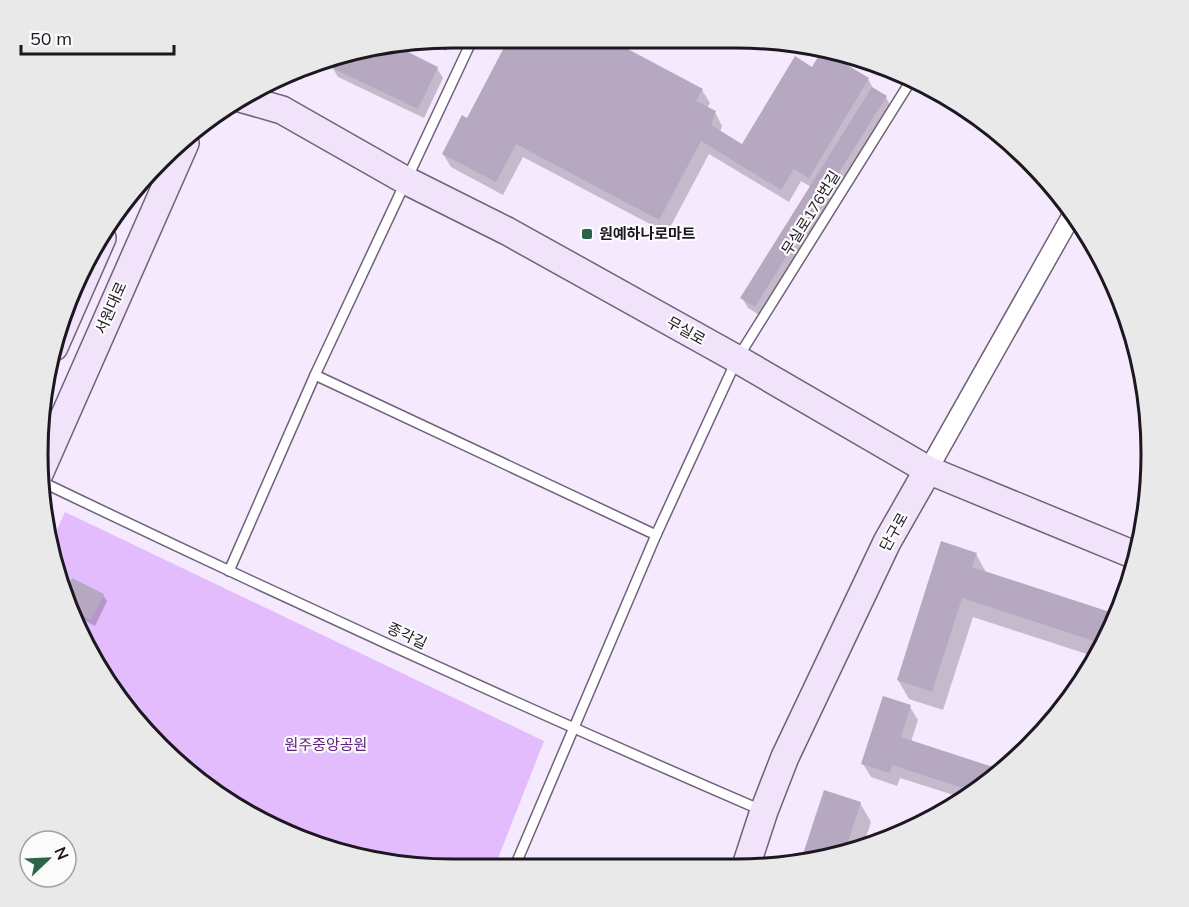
<svg xmlns="http://www.w3.org/2000/svg" width="1189" height="907" font-family="Mulish,'Noto Sans KR',sans-serif">
<style>
.green{fill:#e2bcfd}
.shadow{fill:#0003}
.building{fill:#b6a8c1}
.lines{fill:none;stroke-linecap:round;stroke-linejoin:round}
.lane-casing{stroke:#6f6278;stroke-width:12}
.street-casing{stroke:#6f6278;stroke-width:21}
.secondary-casing{stroke:#6f6278;stroke-width:30}
.path{stroke:#827988;stroke-width:4;stroke-dasharray:3 4.5;stroke-linecap:butt}
.lane{stroke:#fff;stroke-width:9}
.street{stroke:#fff;stroke-width:18}
.secondary{stroke:#f0e3fa;stroke-width:27}
.poi-dot{fill:#2d6349;stroke:#fbfbfb;stroke-width:2}
.labels{text-anchor:middle;stroke-width:4.5;stroke-linejoin:round;paint-order:stroke}
.street-label{font-size:15px;fill:#1c1720;stroke:#fbfbfb}
.poi-label{font-size:15px;font-weight:bold;fill:#1c1720;stroke:#fbfbfb;text-anchor:start}
.park-label{font-size:15px;fill:#5e207f;stroke:#fbfbfb}
.rim{fill:none;stroke:#1c1720;stroke-width:3}
</style>
<rect width="100%" height="100%" fill="#f5e9fe"/>
<polygon class="green" points="65,512 544,741 495,866 399,866 295,838 223,800 160,748 108,685 60,588 51,543"/>
<g class="shadow">
<polygon points="453,38 446,51 427,41"/>
<polygon points="511,38 604,38 702,90 710,103 707,108 715,112 722,126 720,132 743,146 813,69 868,79 874,90 886,97 891,107 761,316 748,308 742,298 811,187 801,181 789,202 709,154 667,233 523,157 503,195 451,167 443,154 468,120"/>
<polygon points="391,46 437,68 443,78 424,118 338,77 332,67 338,55 346,52"/>
<polygon points="321,62 317,70 309,67"/>
<polygon points="976,554 987,574 1118,616 1096,657 973,617 943,710 909,699 898,680"/>
<polygon points="73,580 103,595 107,601 95,626 73,615 64,597"/>
<polygon points="910,707 918,720 911,742 1001,771 966,799 900,778 897,786 871,777 863,764"/>
<polygon points="825,792 860,803 871,822 863,846 802,863"/>
</g>
<g class="building">
<polygon points="446,38 443,45 433,40"/>
<polygon points="509,38 607,38 703,89 696,101 716,111 711,125 742,144 795,56 812,67 822,50 869,78 809,178 794,169 781,190 701,141 659,220 516,144 496,182 442,154 462,115 467,118"/>
<polygon points="394,45 438,67 418,109 330,67 336,56 346,52"/>
<polygon points="872,87 887,96 755,307 740,298"/>
<polygon points="941,541 977,553 972,567 1119,615 1103,644 962,598 932,692 897,680"/>
<polygon points="72,578 104,594 91,620 71,610 64,596"/>
<polygon points="883,696 911,705 901,737 1002,770 975,792 892,765 890,773 861,764"/>
<polygon points="824,790 861,802 845,851 800,863"/>
</g>
<g class="lines">
<defs>
<g id="lane">
<polyline points="315,375 656,535"/>
<path d="M38,480C277,595 518,705 761,810"/>
<polyline points="229,571 315,375 473,38"/>
<polyline points="515,866 656,535 737,359 910,82"/>
</g>
<polyline id="street" points="928,470 1073,213"/>
<g id="secondary">
<polyline points="240,98 282,110 405,180 507,231 737,359 928,470 1137,556"/>
<polyline points="54,347 102,238"/>
<polyline points="39,474 185,143"/>
<polyline points="746,866 764,811 785,757 887,542 928,470"/>
</g>
</defs>
<use href="#lane" class="lane-casing"/>
<use href="#street" class="street-casing"/>
<use href="#secondary" class="secondary-casing"/>
<polyline class="path" points="74,617 76,613"/>
<use href="#lane" class="lane"/>
<use href="#street" class="street"/>
<use href="#secondary" class="secondary"/>
</g>
<rect class="poi-dot" x="581" y="228" width="12" height="12" rx="3"/>
<g class="labels">
<g class="street-label">
<text transform="translate(811 213) rotate(-58)" y="5">무실로176번길</text>
<text transform="translate(111 308) rotate(-66)" y="5">서원대로</text>
<text transform="translate(686 331) rotate(29)" y="5">무실로</text>
<text transform="translate(894 532) rotate(-61)" y="5">단구로</text>
<text transform="translate(407 636) rotate(25)" y="5">종각길</text>
</g>
<g class="poi-label">
<text x="599" y="239">원예하나로마트</text>
</g>
<g class="park-label">
<text x="326" y="750">원주중앙공원</text>
</g>
</g>
<path d="M0 0H1189V907H0ZM453 48H736A405 405 0 0 1 1141 453V454A405 405 0 0 1 736 859H453A405 405 0 0 1 48 454V453A405 405 0 0 1 453 48Z" fill="#e9e9e9" fill-rule="evenodd"/>
<path class="rim" d="M453 48H736A405 405 0 0 1 1141 453V454A405 405 0 0 1 736 859H453A405 405 0 0 1 48 454V453A405 405 0 0 1 453 48Z"/>
<g transform="translate(48 859) rotate(67)"><circle r="28" fill="#fbfbfb" stroke="#a2a0a3" stroke-width="1.5"/>
<path d="M0-4.5L10 22L0 15L-10 22Z" fill="#2d6349"/>
<text y="-9" font-size="16" font-weight="bold" text-anchor="middle" fill="#1c1720">N</text>
</g>
<path d="M21 45v9h153v-9" fill="none" stroke="#1c1720" stroke-width="3"/>
<text x="30" y="45" font-size="18" fill="#1c1720" stroke="#fbfbfb" stroke-width="4.5" paint-order="stroke">50 m</text>
</svg>
